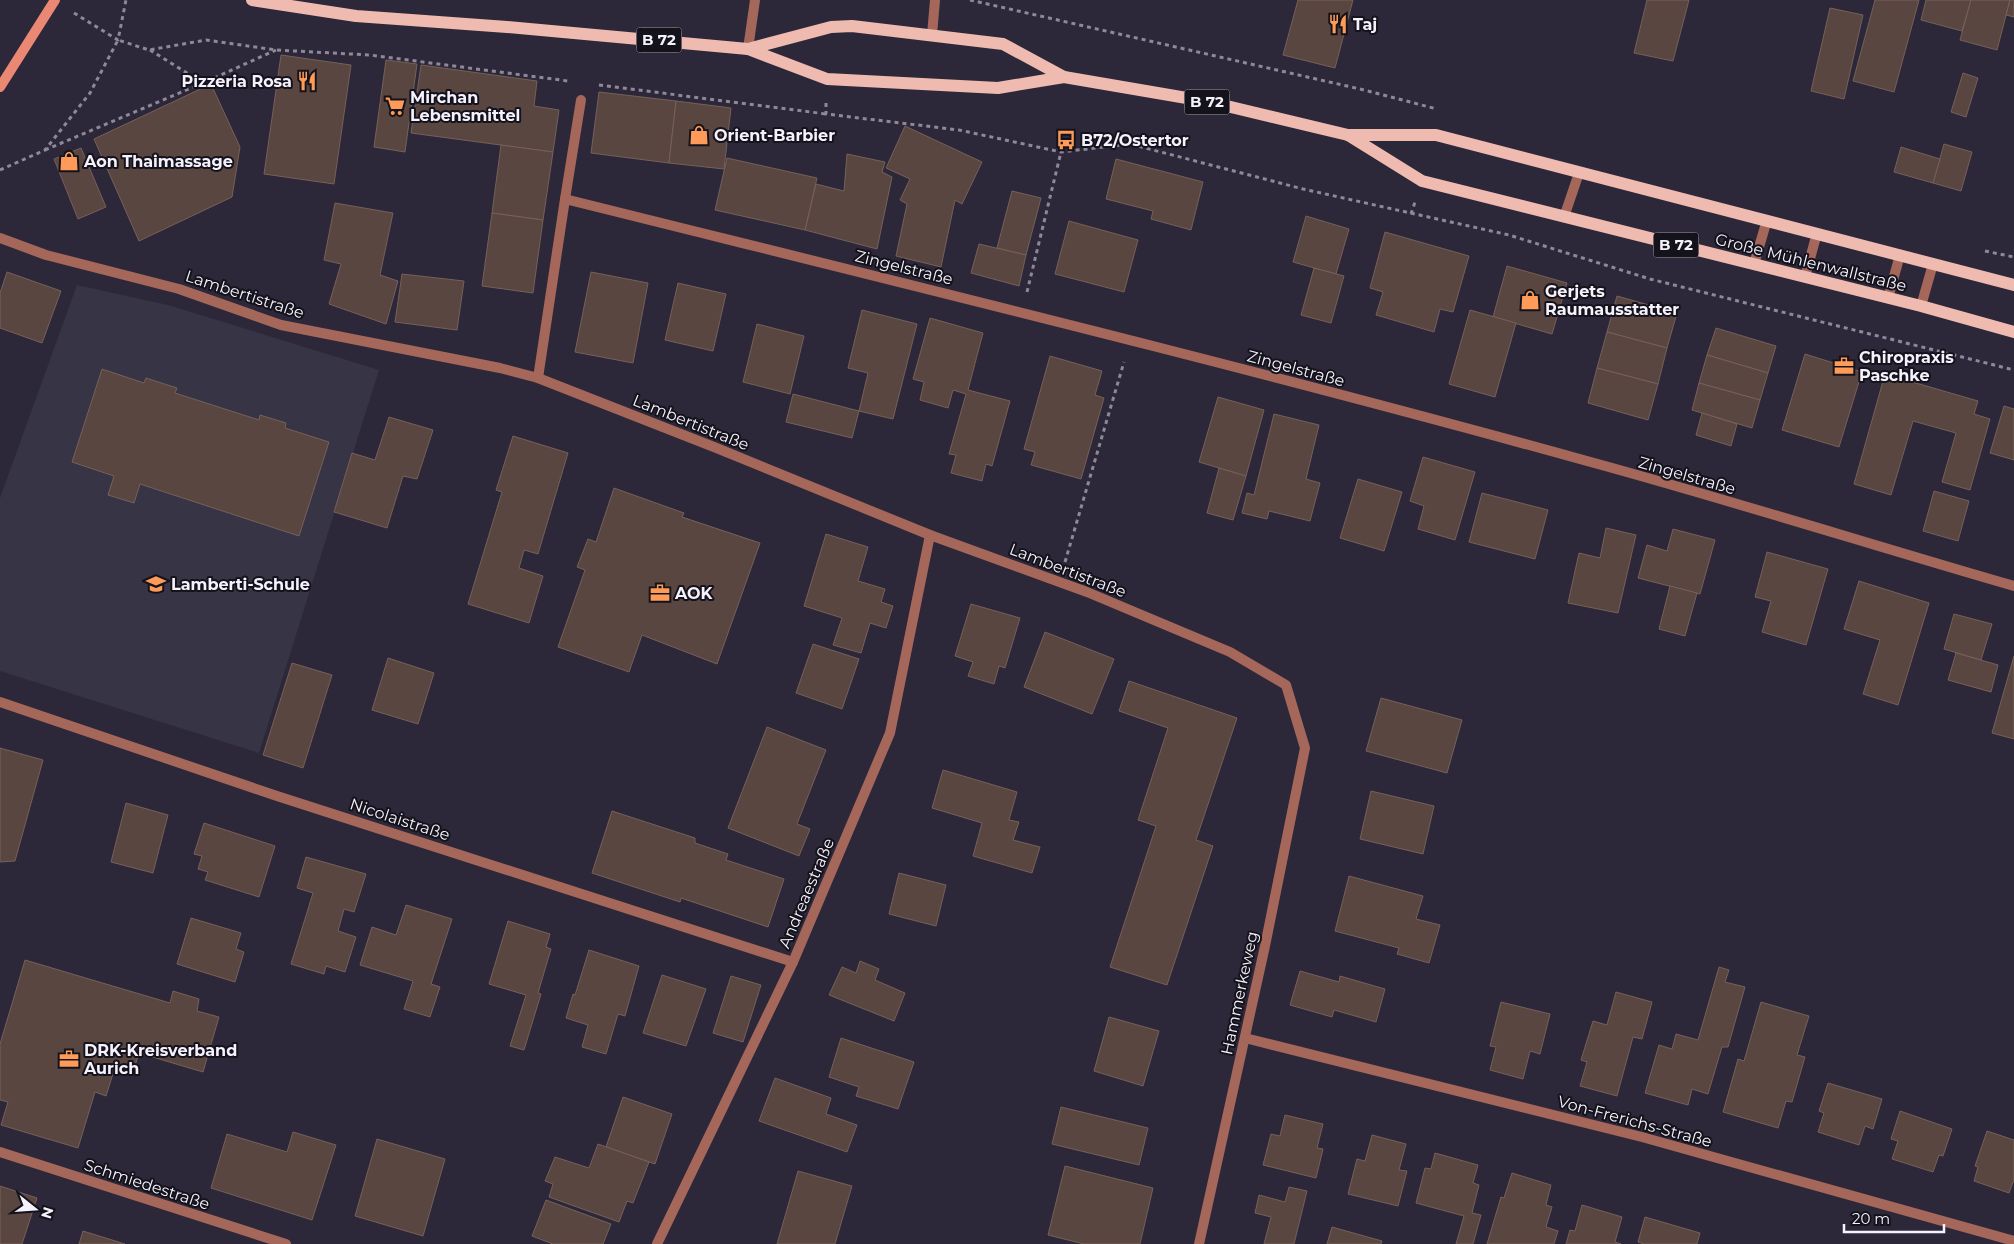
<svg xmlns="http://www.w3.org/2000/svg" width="2014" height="1244" font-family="Montserrat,sans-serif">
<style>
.education{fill:#373445}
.building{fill:#5a4640;stroke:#76605a}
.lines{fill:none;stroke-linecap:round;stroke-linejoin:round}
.path{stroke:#8d8998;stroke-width:3;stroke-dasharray:4 4;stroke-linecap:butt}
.lane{stroke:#a5675a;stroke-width:10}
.street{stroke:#a5675a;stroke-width:10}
.secondary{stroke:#ea8873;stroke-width:10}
.primary{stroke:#efbbb0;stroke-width:12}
.labels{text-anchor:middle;stroke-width:4;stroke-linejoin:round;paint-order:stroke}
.shield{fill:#14121a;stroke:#b2afba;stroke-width:1}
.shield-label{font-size:15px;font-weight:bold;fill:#f5f2fe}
.poi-label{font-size:16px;font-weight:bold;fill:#f5f2fe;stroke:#14121a;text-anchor:start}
.street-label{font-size:16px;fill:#f5f2fe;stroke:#14121a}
</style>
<rect width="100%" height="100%" fill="#2c2839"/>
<polygon class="education" points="77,285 168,305 379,370 259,753 0,671 0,498"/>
<g class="building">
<polygon points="1298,0 1353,0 1335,68 1283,55"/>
<polygon points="1647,0 1689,0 1673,61 1634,53"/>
<polygon points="1875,0 1919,0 1894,92 1853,81"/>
<polygon points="1926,0 1971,0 1962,31 1921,20"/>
<polygon points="1971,0 2010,0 1997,50 1960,40"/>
<polygon points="2010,0 2014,0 2014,17 2006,15"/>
<polygon points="1830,8 1863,15 1844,99 1811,91"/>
<polygon points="281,55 351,65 334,184 264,174"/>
<polygon points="386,60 417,64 405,152 374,147"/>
<polygon points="421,65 537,81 534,106 559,110 553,152 411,133"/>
<polygon points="1963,73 1978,78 1966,117 1951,112"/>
<polygon points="211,84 240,147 232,197 139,241 94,139"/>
<polygon points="599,92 676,101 669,163 591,153"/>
<polygon points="676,101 731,108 724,169 669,163"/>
<polygon points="905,126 982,162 962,204 955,200 941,267 896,256 907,204 900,200 910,179 886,168"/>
<polygon points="1944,144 1972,152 1961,191 1933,183"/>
<polygon points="501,145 553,152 543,220 492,213"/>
<polygon points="1901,147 1940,159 1933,183 1894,172"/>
<polygon points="81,148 106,207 78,219 54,159"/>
<polygon points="847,154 885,162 882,172 892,177 877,249 805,230 816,184 844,191"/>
<polygon points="727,158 817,178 805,230 715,210"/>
<polygon points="1116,159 1203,182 1191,230 1151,219 1153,211 1106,199"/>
<polygon points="1012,191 1041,198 1026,255 997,248"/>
<polygon points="335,203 393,213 380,275 398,281 386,324 329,304 341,264 324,260"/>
<polygon points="492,213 543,220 533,293 482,286"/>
<polygon points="1306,216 1349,229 1336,274 1293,262"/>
<polygon points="1069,221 1138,240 1124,292 1055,274"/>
<polygon points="1385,232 1469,256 1453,312 1440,309 1434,332 1376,315 1383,292 1370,288"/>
<polygon points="979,244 1026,255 1019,286 971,273"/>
<polygon points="1507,266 1567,283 1552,334 1493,317"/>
<polygon points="1314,268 1344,276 1331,323 1301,315"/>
<polygon points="7,272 61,291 42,343 0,328 0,293"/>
<polygon points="591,272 648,283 633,363 575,352"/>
<polygon points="402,274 464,281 457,330 395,322"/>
<polygon points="678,283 726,294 713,351 665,340"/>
<polygon points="1617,296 1677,313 1667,348 1607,332"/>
<polygon points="862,310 917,324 893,419 859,411 868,373 848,368"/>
<polygon points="1470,310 1516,323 1495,397 1449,384"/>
<polygon points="930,318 983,333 968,390 1010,401 992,466 986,464 982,481 951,473 956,455 949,454 966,394 953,390 948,408 920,400 924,382 913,379"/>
<polygon points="757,324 804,336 790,394 743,382"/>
<polygon points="1716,328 1776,346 1768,373 1707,355"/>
<polygon points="1607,332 1667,348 1658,384 1597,368"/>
<polygon points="1805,354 1862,372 1839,447 1782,430"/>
<polygon points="1707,355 1768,373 1760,400 1699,383"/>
<polygon points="1050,356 1102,371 1095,395 1104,398 1081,479 1031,465 1035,452 1024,449"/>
<polygon points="1597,368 1658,384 1648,420 1588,403"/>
<polygon points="102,369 144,383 146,378 177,388 175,393 259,420 260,415 286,423 285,428 329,442 299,536 140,484 134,503 108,495 114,476 72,462"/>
<polygon points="1885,374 1978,401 1974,414 1990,419 1970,490 1942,482 1956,433 1913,421 1891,495 1854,484"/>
<polygon points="1699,383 1760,400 1752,428 1692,410"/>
<polygon points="793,394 859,411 852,438 786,422"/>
<polygon points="1218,397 1264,410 1246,476 1199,462"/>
<polygon points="2004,406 2014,409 2014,460 1990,453"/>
<polygon points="1702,413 1737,424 1731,446 1696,435"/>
<polygon points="1274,414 1319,425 1306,479 1320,483 1310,521 1269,511 1267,519 1242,513 1247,493 1254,495"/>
<polygon points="389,417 433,430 417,479 403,476 387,528 334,512 352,453 375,460"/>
<polygon points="513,436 568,453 538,554 524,550 519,568 543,576 529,623 468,604 502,492 496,490"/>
<polygon points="1423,457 1475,472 1455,540 1418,529 1424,506 1410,501"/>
<polygon points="1219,468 1246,476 1233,520 1207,513"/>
<polygon points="1358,479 1402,492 1384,551 1340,538"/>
<polygon points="614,488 684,513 682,517 760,543 717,664 642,635 629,672 558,647 585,570 577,567 588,539 596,542"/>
<polygon points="1934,491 1969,501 1958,541 1923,531"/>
<polygon points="1482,493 1548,510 1535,559 1469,542"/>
<polygon points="1606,528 1636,535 1618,613 1568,603 1579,553 1600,558"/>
<polygon points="1673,529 1715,540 1700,594 1638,578 1647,545 1667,551"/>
<polygon points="826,534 868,547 858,581 885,589 881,602 893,606 886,628 870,623 861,653 833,645 842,618 804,606"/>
<polygon points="1767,552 1828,569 1806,645 1762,632 1771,601 1755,597"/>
<polygon points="1859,581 1929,603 1898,705 1863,694 1880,640 1844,629"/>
<polygon points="1670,586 1697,593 1685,636 1659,629"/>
<polygon points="971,604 1020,618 1005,668 999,666 994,684 968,676 973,662 955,656"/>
<polygon points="1954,614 1992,624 1981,660 1944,649"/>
<polygon points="1045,632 1114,659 1092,714 1024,687"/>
<polygon points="813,644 859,659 842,709 796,693"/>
<polygon points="1956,653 1998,665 1991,692 1948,680"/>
<polygon points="2014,656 2014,739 1992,733"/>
<polygon points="388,658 434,673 418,724 372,710"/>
<polygon points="292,663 332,675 303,768 263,755"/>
<polygon points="1129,681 1237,718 1196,840 1213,846 1167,985 1110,967 1156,826 1138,820 1168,728 1119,711"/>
<polygon points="1381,698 1462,720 1447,773 1366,751"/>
<polygon points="767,727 826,750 797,824 810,829 799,856 728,828"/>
<polygon points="0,748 43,760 15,861 0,862"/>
<polygon points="943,770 1017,792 1009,820 1019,822 1013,840 1040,847 1032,873 973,856 982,823 932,808"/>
<polygon points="1371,791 1434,806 1423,854 1360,839"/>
<polygon points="126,803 168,815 153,873 111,862"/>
<polygon points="612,811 695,838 695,843 728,854 726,860 784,879 768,927 681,898 680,902 592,873"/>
<polygon points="204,823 275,846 259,897 205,880 208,872 198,869 202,856 194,854"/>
<polygon points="306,857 366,874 354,912 344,909 338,931 356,937 345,972 326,966 324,974 291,964 313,893 297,888"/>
<polygon points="899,873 946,885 936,926 889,914"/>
<polygon points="1349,876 1423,896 1416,919 1440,925 1429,963 1397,954 1399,948 1335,931"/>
<polygon points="406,905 452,919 431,984 440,987 430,1017 404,1009 413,981 360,965 372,927 396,935"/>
<polygon points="191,918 241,933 236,949 244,952 235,982 177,964"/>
<polygon points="508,921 550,934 546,947 551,949 538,993 541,994 524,1050 510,1046 526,995 489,984"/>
<polygon points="589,950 639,966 625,1016 618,1014 606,1054 582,1047 588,1025 566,1018 573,994 575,995"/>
<polygon points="25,960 170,1003 173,991 199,999 197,1011 219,1017 203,1072 139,1053 134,1069 116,1064 106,1096 95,1092 78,1148 1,1125 8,1102 0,1100 0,1044"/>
<polygon points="860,961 879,969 875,980 905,993 894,1021 829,995 842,967 856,973"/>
<polygon points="1719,967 1729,970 1725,982 1745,987 1728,1047 1722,1047 1708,1094 1692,1089 1688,1105 1645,1093 1659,1045 1672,1049 1676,1034 1698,1040"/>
<polygon points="1300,971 1339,982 1340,976 1385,989 1376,1022 1334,1010 1332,1017 1290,1005"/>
<polygon points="662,975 706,989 686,1046 643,1033"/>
<polygon points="731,976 761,985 743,1042 713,1033"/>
<polygon points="1616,992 1652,1002 1642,1039 1633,1037 1617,1096 1580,1086 1587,1062 1581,1060 1593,1021 1607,1025"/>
<polygon points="1501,1002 1550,1014 1540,1054 1530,1051 1523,1079 1490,1070 1496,1047 1490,1046"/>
<polygon points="1761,1002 1809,1016 1797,1055 1805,1057 1792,1102 1786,1101 1778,1128 1723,1112 1738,1059 1744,1061"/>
<polygon points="1109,1017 1159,1031 1143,1086 1094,1071"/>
<polygon points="841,1038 914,1062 898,1109 856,1096 859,1087 829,1077"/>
<polygon points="775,1078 831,1098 826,1114 857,1125 847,1152 759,1121"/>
<polygon points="1828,1083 1882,1099 1873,1129 1865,1126 1859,1145 1818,1132 1824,1113 1819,1111"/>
<polygon points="623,1097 672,1114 655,1164 606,1147"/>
<polygon points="1061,1107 1148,1128 1139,1165 1052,1144"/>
<polygon points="1900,1111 1952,1129 1943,1156 1939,1155 1933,1172 1892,1159 1898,1141 1891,1139"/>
<polygon points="1285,1115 1323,1124 1317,1148 1323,1149 1316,1178 1263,1165 1271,1134 1280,1136"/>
<polygon points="1987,1131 2014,1140 2014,1182 2013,1182 2009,1193 1974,1181 1978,1167 1975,1166"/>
<polygon points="293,1132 336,1145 312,1220 211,1188 227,1134 287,1152"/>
<polygon points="1372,1135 1406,1144 1399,1170 1407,1171 1398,1206 1348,1194 1357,1159 1365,1161"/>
<polygon points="377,1139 445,1159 423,1236 355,1216"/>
<polygon points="598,1144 649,1162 633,1203 627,1201 619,1222 549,1197 553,1184 545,1181 555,1157 589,1168"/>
<polygon points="1435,1153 1478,1165 1473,1183 1479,1185 1472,1213 1481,1215 1473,1244 1456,1244 1464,1216 1416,1203 1425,1168 1431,1169"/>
<polygon points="1065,1166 1153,1188 1140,1244 1084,1244 1048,1235"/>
<polygon points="798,1171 852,1186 835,1244 777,1244"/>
<polygon points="1512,1173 1551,1185 1546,1205 1552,1207 1546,1227 1558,1231 1554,1244 1487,1244 1501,1197 1504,1198"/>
<polygon points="0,1186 37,1198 22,1244 0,1244"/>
<polygon points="1289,1187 1307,1191 1294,1244 1264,1244 1271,1217 1255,1213 1259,1195 1285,1202"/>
<polygon points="546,1200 611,1224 603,1244 553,1244 532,1236"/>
<polygon points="1582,1205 1622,1217 1615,1242 1621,1244 1566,1244 1570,1230 1575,1231"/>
<polygon points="1645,1217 1700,1233 1697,1244 1644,1244 1638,1242"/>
<polygon points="1332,1227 1382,1241 1381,1244 1327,1244"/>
<polygon points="83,1231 125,1244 79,1244"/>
</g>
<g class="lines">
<g class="path">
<polyline points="970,0 1360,89 1437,109"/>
<polyline points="74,13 118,40 126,0"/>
<polyline points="150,50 203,83"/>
<polyline points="599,85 826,114"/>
<polyline points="826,103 826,114 959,130 1061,152 1130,144 1303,189 1509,235 1650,279 2014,370"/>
<polyline points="45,150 203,83 276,50"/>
<polyline points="0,170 45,150 90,93 118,40 149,50 206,40 276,50 370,55 568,81"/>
<polyline points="1411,214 1415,202"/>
<polyline points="1985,251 2014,257"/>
<polyline points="1027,292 1061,152"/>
<polyline points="1065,562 1124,362"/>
</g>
<g class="lane">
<polyline points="1564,217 1579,173"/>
<polyline points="1754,264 1767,220"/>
<polyline points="1805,277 1817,233"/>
<polyline points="1888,298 1900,255"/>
<polyline points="1921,306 1933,264"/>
</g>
<g class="street">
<polyline points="932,35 935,0"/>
<polyline points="748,49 755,0"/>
<polyline points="565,199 581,100"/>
<polyline points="0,238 46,255 179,289 281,325 500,368 538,378 714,447 930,535 1087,592 1230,652 1286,685 1305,748 1265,946 1199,1244"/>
<path d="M538,378L565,199C906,284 1248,367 1587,461C1730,500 1872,545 2014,586"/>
<polyline points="0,702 277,796 793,962"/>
<polyline points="1245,1038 1642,1137 2014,1241"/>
<polyline points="0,1152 286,1244"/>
<polyline points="657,1244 793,962 890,733 930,535"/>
</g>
<polyline class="secondary" points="0,87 55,0"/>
<g class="primary">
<polyline points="252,0 356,16 507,27 748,49 827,79 998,88 1064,77 1210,102 1348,135 1436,135 2014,285"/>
<polyline points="748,49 831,27 852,26 1003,44 1064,77"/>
<polyline points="1348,135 1422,181 1921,306 2014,332"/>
</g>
</g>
<defs>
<symbol id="restaurant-bare" viewBox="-9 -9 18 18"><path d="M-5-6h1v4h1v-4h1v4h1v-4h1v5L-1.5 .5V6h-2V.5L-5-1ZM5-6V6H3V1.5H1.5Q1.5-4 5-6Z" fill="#fe9b58" stroke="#14121a" stroke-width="2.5" paint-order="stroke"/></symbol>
<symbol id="supermarket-bare" viewBox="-9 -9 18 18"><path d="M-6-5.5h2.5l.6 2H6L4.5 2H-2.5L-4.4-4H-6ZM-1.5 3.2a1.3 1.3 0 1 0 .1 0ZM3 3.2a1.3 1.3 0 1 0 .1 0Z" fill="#fe9b58" stroke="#14121a" stroke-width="2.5" paint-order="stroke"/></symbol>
<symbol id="shop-bare" viewBox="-9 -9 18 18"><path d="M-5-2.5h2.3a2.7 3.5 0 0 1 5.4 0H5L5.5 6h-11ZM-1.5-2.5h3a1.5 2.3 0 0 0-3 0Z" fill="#fe9b58" stroke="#14121a" stroke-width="2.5" paint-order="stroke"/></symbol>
<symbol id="bus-bare" viewBox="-9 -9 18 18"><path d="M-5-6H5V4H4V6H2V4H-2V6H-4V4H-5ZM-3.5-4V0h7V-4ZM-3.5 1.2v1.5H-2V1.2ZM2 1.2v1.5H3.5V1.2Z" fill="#fe9b58" stroke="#14121a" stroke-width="2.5" paint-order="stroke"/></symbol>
<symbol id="office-bare" viewBox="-9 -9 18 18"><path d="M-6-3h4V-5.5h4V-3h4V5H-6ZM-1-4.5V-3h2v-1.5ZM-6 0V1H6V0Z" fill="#fe9b58" stroke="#14121a" stroke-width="2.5" paint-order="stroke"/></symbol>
<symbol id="school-bare" viewBox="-9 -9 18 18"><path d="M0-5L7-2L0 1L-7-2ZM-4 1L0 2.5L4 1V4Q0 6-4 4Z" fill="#fe9b58" stroke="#14121a" stroke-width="2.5" paint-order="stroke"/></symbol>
</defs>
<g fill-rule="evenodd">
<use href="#restaurant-bare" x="1324" y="10" width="28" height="28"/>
<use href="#restaurant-bare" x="293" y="67" width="28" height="28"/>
<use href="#supermarket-bare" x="381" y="92" width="28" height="28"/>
<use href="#shop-bare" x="685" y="121" width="28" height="28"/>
<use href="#bus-bare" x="1052" y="126" width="28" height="28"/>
<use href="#shop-bare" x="55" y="147" width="28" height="28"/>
<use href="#shop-bare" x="1516" y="286" width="28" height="28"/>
<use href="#office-bare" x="1830" y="352" width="28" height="28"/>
<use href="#school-bare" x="142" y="570" width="28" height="28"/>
<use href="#office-bare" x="646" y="579" width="28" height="28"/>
<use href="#office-bare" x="55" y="1045" width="28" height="28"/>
</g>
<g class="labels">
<g class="shield">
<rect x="636.5" y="27.5" width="45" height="25" rx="4"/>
<rect x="1184.5" y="89.5" width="45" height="25" rx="4"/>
<rect x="1653.5" y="232.5" width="45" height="25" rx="4"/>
</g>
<g class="shield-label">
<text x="659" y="45">B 72</text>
<text x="1207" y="107">B 72</text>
<text x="1676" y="250">B 72</text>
</g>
<g class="poi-label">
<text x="1353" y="30">Taj</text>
<text x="292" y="87" text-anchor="end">Pizzeria Rosa</text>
<text x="410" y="103">Mirchan<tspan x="410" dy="18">Lebensmittel</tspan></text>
<text x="714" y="141">Orient-Barbier</text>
<text x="1081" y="146">B72/Ostertor</text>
<text x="84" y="167">Aon Thaimassage</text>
<text x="1545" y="297">Gerjets<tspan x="1545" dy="18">Raumausstatter</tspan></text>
<text x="1859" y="363">Chiropraxis<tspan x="1859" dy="18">Paschke</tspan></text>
<text x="171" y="590">Lamberti-Schule</text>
<text x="675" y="599">AOK</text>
<text x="84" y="1056">DRK-Kreisverband<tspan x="84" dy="18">Aurich</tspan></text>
</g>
<g class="street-label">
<text transform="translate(1811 262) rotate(14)" y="6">Große Mühlenwallstraße</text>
<text transform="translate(904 267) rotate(14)" y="6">Zingelstraße</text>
<text transform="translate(245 294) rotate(18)" y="6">Lambertistraße</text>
<text transform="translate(1296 368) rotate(15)" y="6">Zingelstraße</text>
<text transform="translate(691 422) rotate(22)" y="6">Lambertistraße</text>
<text transform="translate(1687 475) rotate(16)" y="6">Zingelstraße</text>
<text transform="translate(1068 570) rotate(21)" y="6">Lambertistraße</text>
<text transform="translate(400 819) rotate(18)" y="6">Nicolaistraße</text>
<text transform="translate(806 893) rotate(-67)" y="6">Andreaestraße</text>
<text transform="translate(1239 993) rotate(-78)" y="6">Hammerkeweg</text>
<text transform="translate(1635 1121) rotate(15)" y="6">Von-Frerichs-Straße</text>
<text transform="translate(147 1184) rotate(18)" y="6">Schmiedestraße</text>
</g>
</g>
<g transform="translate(35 1209) rotate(107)" stroke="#14121a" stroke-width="4" paint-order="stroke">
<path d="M0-4L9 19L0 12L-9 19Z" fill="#f5f2fe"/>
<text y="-8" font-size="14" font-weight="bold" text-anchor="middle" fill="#f5f2fe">N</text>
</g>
<path d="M1844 1224v8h100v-8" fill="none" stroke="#f5f2fe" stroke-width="2.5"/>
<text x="1852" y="1224" font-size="15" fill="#f5f2fe" stroke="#14121a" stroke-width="4" paint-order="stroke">20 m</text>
</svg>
